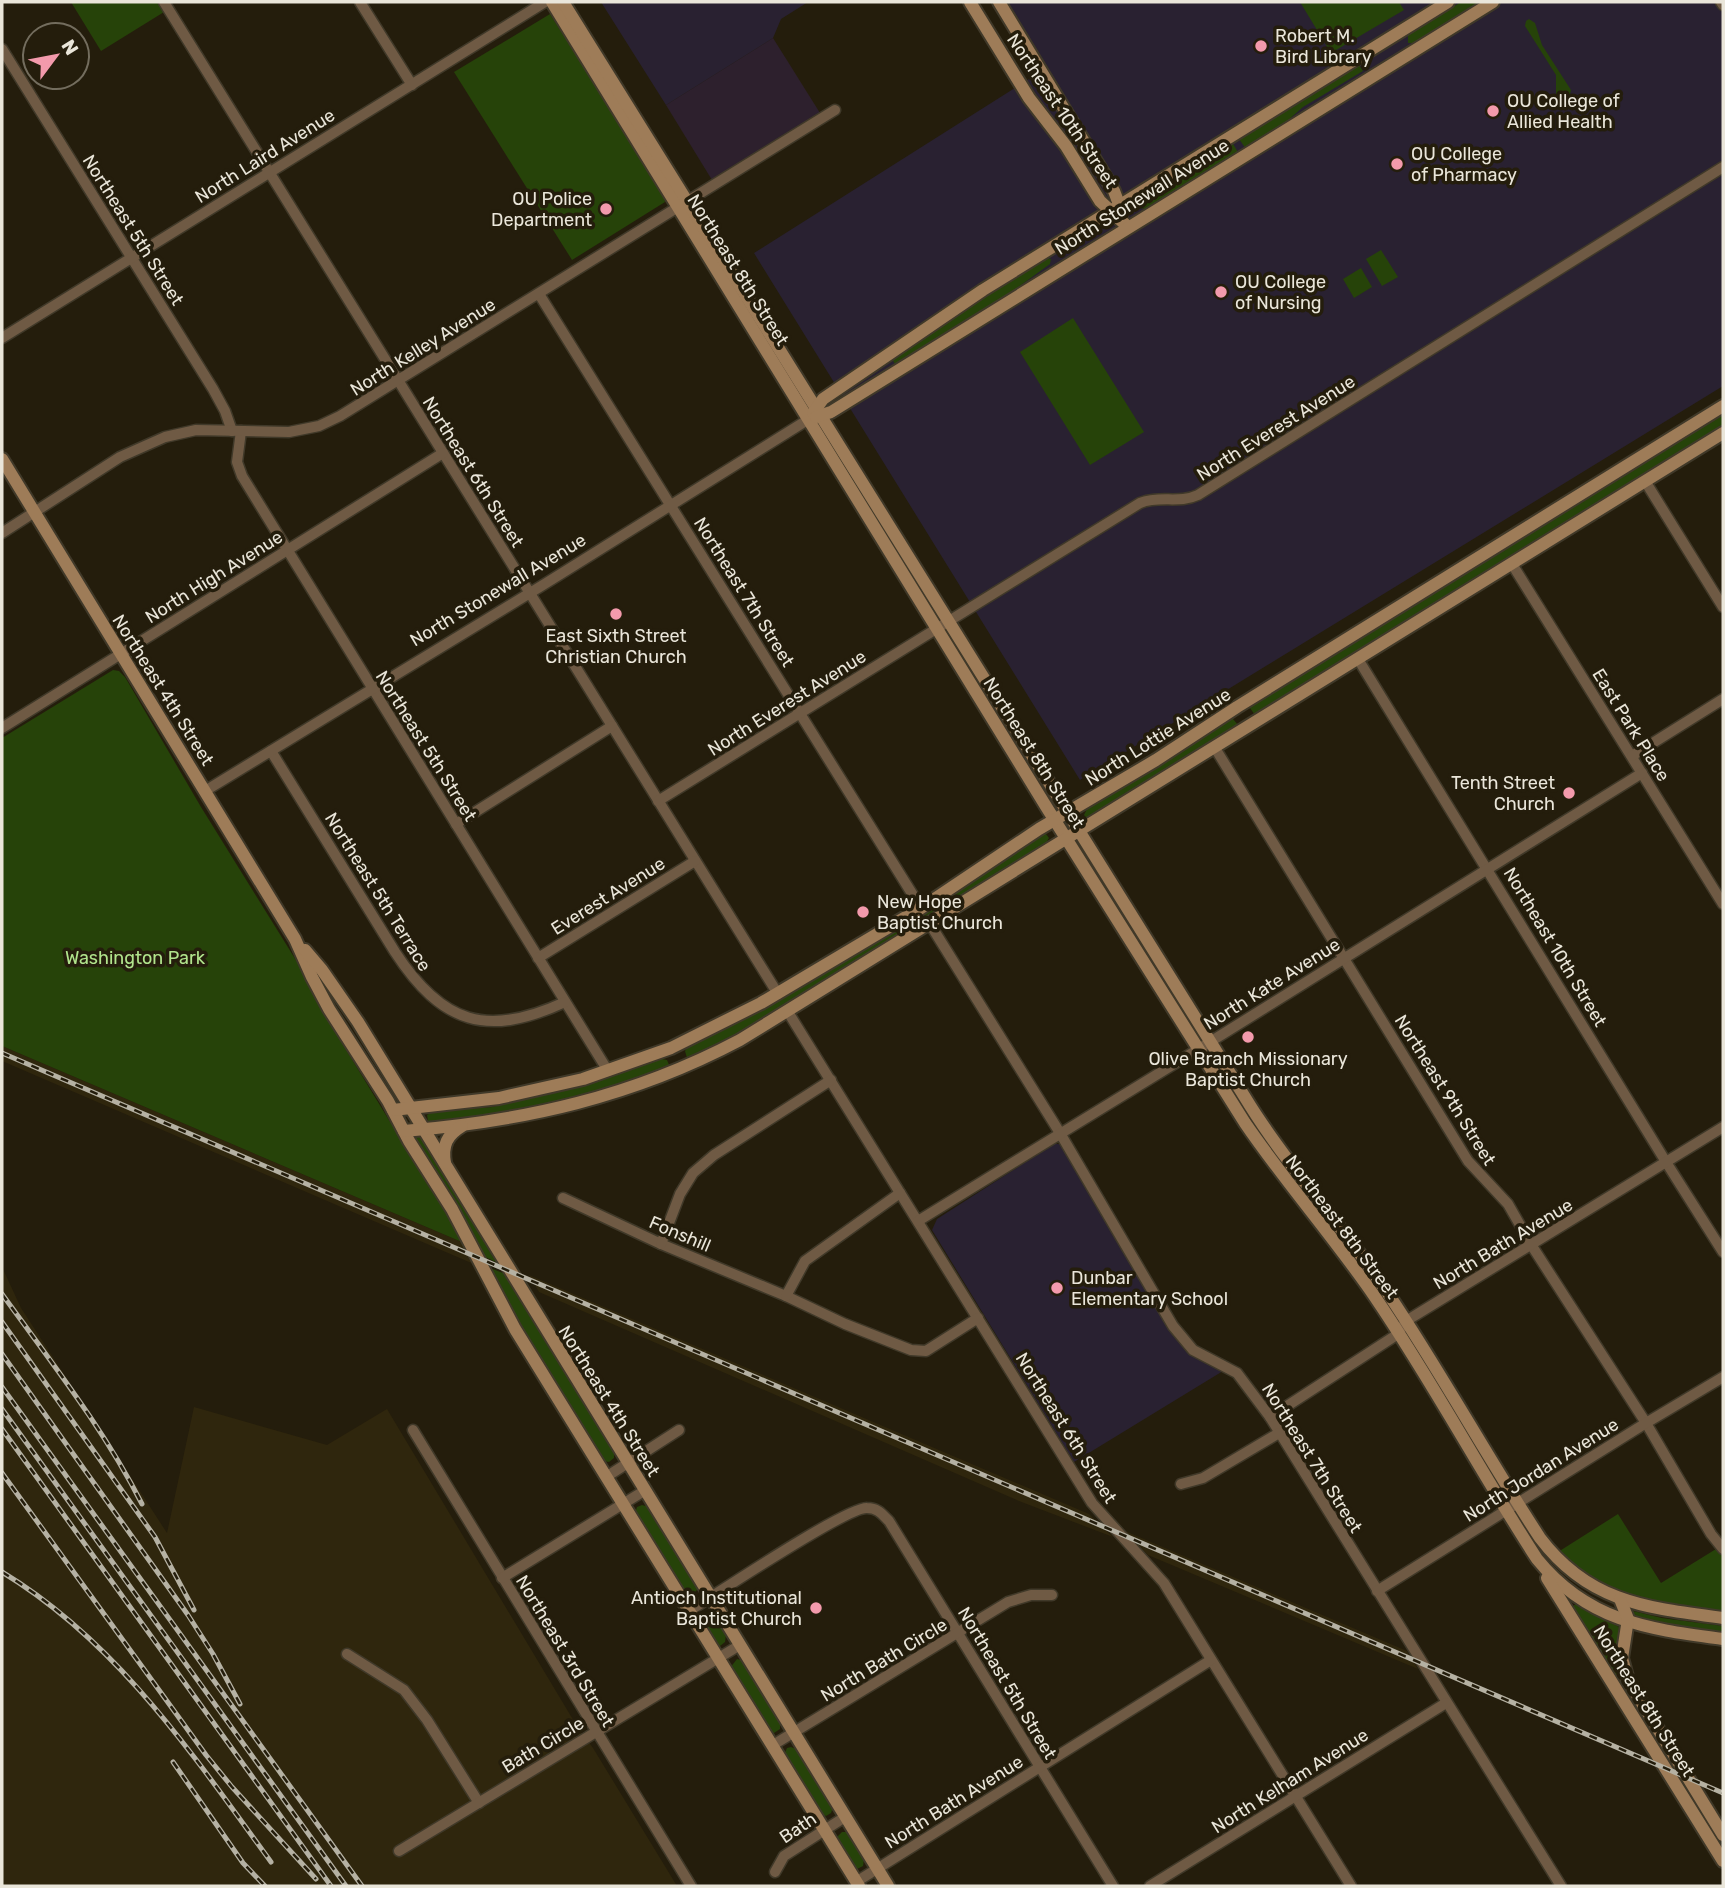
<svg xmlns="http://www.w3.org/2000/svg" width="1725" height="1888" font-family="Rubik,sans-serif">
<style>
.commercial{fill:#2d202d}
.built{fill:#2f260d}
.education{fill:#292131}
.green{fill:#264309}
.lines{fill:none;stroke-linecap:round;stroke-linejoin:round}
.street-casing{stroke:#403929;stroke-width:13}
.secondary-casing{stroke:#403929;stroke-width:16}
.street{stroke:#6f5a44;stroke-width:10}
.secondary{stroke:#9e7c58;stroke-width:12}
.rail-casing{stroke:#b5b1a3;stroke-width:5}
.rail{stroke:#241d0c;stroke-width:2.5;stroke-dasharray:8;stroke-linecap:butt}
.poi-dot{fill:#f39aac;stroke:#241d0c;stroke-width:2.5}
.labels{text-anchor:middle;stroke-width:7;stroke-linejoin:round;paint-order:stroke}
.poi-label{font-size:18px;fill:#eae6da;stroke:#241d0c;text-anchor:start}
.street-label{font-size:18px;fill:#eae6da;stroke:#241d0c}
.park-label{font-size:18px;fill:#b1e48c;stroke:#241d0c}
</style>
<rect width="100%" height="100%" fill="#241d0c"/>
<polygon class="commercial" points="773,38 820,113 712,180 666,105"/>
<g class="built">
<polygon points="2,1046 464,1243 476,1265 2,1061"/>
<polygon points="2,1267 21,1308 167,1533 194,1407 327,1445 387,1409 578,1728 593,1748 677,1886 2,1886"/>
<polygon points="529,1275 1089,1514 1113,1537 1019,1501 539,1292"/>
<polygon points="1125,1531 1407,1651 1418,1669 1148,1555"/>
</g>
<g class="education">
<polygon points="601,2 808,2 781,19 773,38 666,105"/>
<polygon points="1005,2 1723,2 1723,386 1080,780 754,253 1048,67 1045,66"/>
<polygon points="1054,1144 1059,1144 1063,1149 1171,1329 1223,1371 1074,1462 932,1230 937,1219"/>
</g>
<g class="green">
<polygon points="71,2 157,2 164,12 101,51"/>
<polygon points="1300,2 1399,2 1404,10 1331,53"/>
<polygon points="1461,2 1482,2 1414,43 1408,43 1408,35"/>
<polygon points="550,14 663,192 665,202 572,260 454,72"/>
<polygon points="1529,19 1535,23 1542,45 1571,90 1569,99 1565,102 1556,98 1556,75 1525,26 1526,21"/>
<polygon points="1359,65 1363,71 1303,107 1277,130 1246,149 1239,139"/>
<polygon points="1232,142 1239,154 1148,209 1138,208 1140,201"/>
<polygon points="1381,250 1398,277 1382,286 1366,259"/>
<polygon points="1047,258 1051,259 1050,264 1002,299 896,365 893,361 895,354"/>
<polygon points="1361,268 1372,287 1354,298 1343,279"/>
<polygon points="1073,318 1144,432 1090,465 1020,352"/>
<polygon points="1723,409 1723,428 1262,714 1255,715 1250,708 1254,700"/>
<polygon points="113,670 119,671 125,677 201,807 299,965 342,1043 464,1243 2,1046 2,738"/>
<polygon points="1226,719 1233,719 1238,725 1234,732 1087,820 1084,815 1087,809 1161,764"/>
<polygon points="1040,834 1046,834 1049,838 1046,843 974,889 945,912 694,1060 687,1058 685,1051 689,1044"/>
<polygon points="657,1058 667,1060 670,1067 571,1104 431,1124 428,1121 427,1115 432,1112 492,1107 519,1101"/>
<polygon points="418,1136 422,1138 496,1262 485,1257 417,1143 415,1137"/>
<polygon points="490,1268 503,1273 614,1453 614,1458 609,1462 603,1461 525,1335"/>
<polygon points="642,1505 646,1506 698,1589 689,1598 635,1513 637,1507"/>
<path d="M1618,1514L1661,1583L1716,1549L1723,1554V1612C1688,1608 1650,1605 1617,1592C1594,1583 1576,1567 1558,1552Z"/>
<polygon points="1574,1605 1577,1605 1619,1627 1615,1662 1618,1674 1615,1676 1573,1609"/>
<polygon points="1633,1611 1662,1618 1723,1626 1723,1635 1650,1625 1630,1614"/>
<polygon points="706,1612 711,1612 726,1635 725,1642 720,1646 716,1644 701,1620 703,1614"/>
<polygon points="737,1659 741,1660 780,1722 780,1729 774,1733 769,1731 730,1668"/>
<polygon points="791,1747 796,1749 833,1807 831,1813 826,1816 821,1814 784,1755 787,1748"/>
<polygon points="842,1832 847,1832 864,1859 863,1866 857,1869 853,1867 836,1838"/>
</g>
<g class="lines">
<defs>
<g id="street">
<polyline points="164,2 778,994"/>
<polyline points="360,2 412,85"/>
<polyline points="1721,2 1723,5"/>
<polyline points="2,49 213,389 225,411 232,431"/>
<polyline points="539,294 921,908"/>
<polyline points="2,338 545,2"/>
<polyline points="241,431 237,462 242,476 608,1071"/>
<polyline points="1645,481 1723,607"/>
<polyline points="2,533 120,457 165,437 196,430 289,432 319,426 340,416 835,110"/>
<polyline points="1512,564 1723,904"/>
<polyline points="1358,659 1666,1162 1723,1252"/>
<polyline points="2,728 443,453"/>
<polyline points="1215,748 1468,1161 1508,1204 1532,1246 1646,1423 1711,1534 1723,1549"/>
<path d="M271,751L395,952C442,1024 487,1038 565,1002"/>
<polyline points="1632,756 1723,699"/>
<polyline points="205,791 543,585 809,419"/>
<path d="M658,801L1140,503C1160,495 1179,504 1198,495L1723,167"/>
<polyline points="456,824 612,726"/>
<polyline points="930,924 1060,1133 1173,1326 1193,1350 1237,1373 1270,1417 1561,1886"/>
<polyline points="538,958 695,861"/>
<polyline points="788,1012 1092,1503 1164,1583 1351,1886"/>
<polyline points="563,1198 661,1244 786,1296 845,1324 911,1350 926,1351 978,1318"/>
<polyline points="918,1221 1210,1042 1642,773"/>
<polyline points="661,1244 680,1194 693,1173 714,1155 831,1080"/>
<polyline points="786,1296 805,1261 900,1193"/>
<polyline points="1270,1417 1398,1334 1406,1321 1723,1127"/>
<polyline points="413,1430 691,1886"/>
<polyline points="606,1477 679,1430"/>
<polyline points="1181,1484 1203,1478 1279,1433"/>
<polyline points="502,1578 644,1491"/>
<polyline points="1377,1591 1646,1423 1723,1377"/>
<path d="M689,1611C715,1595 846,1507 867,1508C878,1508 882,1514 889,1521L1113,1886"/>
<polyline points="347,1654 404,1690 427,1720 479,1803"/>
<polyline points="773,1745 1008,1602 1031,1595 1052,1595"/>
<polyline points="399,1851 740,1645"/>
<polyline points="775,1872 784,1856 845,1817"/>
<polyline points="856,1882 1211,1660"/>
<polyline points="1150,1886 1446,1703"/>
</g>
<g id="secondary">
<path d="M552,2L1047,808L1245,1123C1286,1183 1334,1237 1375,1297C1433,1382 1481,1473 1537,1559C1588,1622 1649,1629 1723,1639"/>
<path d="M563,2L1251,1107C1292,1172 1345,1229 1387,1292C1441,1372 1487,1457 1540,1538C1589,1603 1648,1608 1723,1618"/>
<polyline points="970,2 1029,98 1066,146 1100,201 1128,227"/>
<polyline points="999,2 1114,191 1122,212"/>
<polyline points="813,413 823,399 983,290 1448,2"/>
<polyline points="816,417 831,412 1493,2"/>
<polyline points="2,459 295,939 312,977 329,1009 388,1101 409,1141 452,1209 515,1329 859,1886"/>
<polyline points="305,950 322,970 358,1022 888,1886"/>
<polyline points="393,1110 499,1098 583,1079 671,1048 761,1003 921,908 1039,829 1156,760 1237,707 1723,406"/>
<path d="M404,1131C525,1121 632,1097 740,1040L1723,433"/>
<path d="M445,1163C442,1145 447,1135 462,1126"/>
<polyline points="1547,1578 1723,1861"/>
<polyline points="1620,1599 1628,1619 1622,1658 1628,1680 1723,1835"/>
</g>
</defs>
<use href="#street" class="street-casing"/>
<use href="#secondary" class="secondary-casing"/>
<use href="#street" class="street"/>
<use href="#secondary" class="secondary"/>
<defs>
<g id="rail">
<polyline points="2,1053 1723,1793"/>
<path d="M2,1294C51,1362 104,1429 142,1504"/>
<polyline points="2,1322 155,1537 194,1610"/>
<polyline points="2,1354 188,1615 213,1654 240,1704"/>
<polyline points="2,1387 362,1886"/>
<polyline points="2,1409 346,1886"/>
<polyline points="2,1429 331,1886"/>
<polyline points="2,1473 206,1755 232,1787 316,1879"/>
<path d="M2,1572C118,1642 193,1755 271,1862"/>
<polyline points="173,1762 243,1863 265,1886"/>
</g>
</defs>
<use href="#rail" class="rail-casing"/>
<use href="#rail" class="rail"/>
</g>
<g class="poi-dot">
<circle cx="1261" cy="46" r="7"/>
<circle cx="1493" cy="111" r="7"/>
<circle cx="1397" cy="164" r="7"/>
<circle cx="606" cy="209" r="7"/>
<circle cx="1221" cy="292" r="7"/>
<circle cx="616" cy="614" r="7"/>
<circle cx="1569" cy="793" r="7"/>
<circle cx="863" cy="912" r="7"/>
<circle cx="1248" cy="1037" r="7"/>
<circle cx="1057" cy="1288" r="7"/>
<circle cx="816" cy="1608" r="7"/>
</g>
<g class="labels">
<g class="poi-label">
<text x="1275" y="42">Robert M.<tspan x="1275" dy="21">Bird Library</tspan></text>
<text x="1507" y="107">OU College of<tspan x="1507" dy="21">Allied Health</tspan></text>
<text x="1411" y="160">OU College<tspan x="1411" dy="21">of Pharmacy</tspan></text>
<text x="592" y="205" text-anchor="end">OU Police<tspan x="592" dy="21">Department</tspan></text>
<text x="1235" y="288">OU College<tspan x="1235" dy="21">of Nursing</tspan></text>
<text x="616" y="642" text-anchor="middle">East Sixth Street<tspan x="616" dy="21">Christian Church</tspan></text>
<text x="1555" y="789" text-anchor="end">Tenth Street<tspan x="1555" dy="21">Church</tspan></text>
<text x="877" y="908">New Hope<tspan x="877" dy="21">Baptist Church</tspan></text>
<text x="1248" y="1065" text-anchor="middle">Olive Branch Missionary<tspan x="1248" dy="21">Baptist Church</tspan></text>
<text x="1071" y="1284">Dunbar<tspan x="1071" dy="21">Elementary School</tspan></text>
<text x="802" y="1604" text-anchor="end">Antioch Institutional<tspan x="802" dy="21">Baptist Church</tspan></text>
</g>
<g class="street-label">
<text transform="translate(1062 111) rotate(56)" y="6">Northeast 10th Street</text>
<text transform="translate(265 156) rotate(-32)" y="6">North Laird Avenue</text>
<text transform="translate(1142 197) rotate(-32)" y="6">North Stonewall Avenue</text>
<text transform="translate(133 230) rotate(58)" y="6">Northeast 5th Street</text>
<text transform="translate(738 270) rotate(58)" y="6">Northeast 8th Street</text>
<text transform="translate(423 347) rotate(-32)" y="6">North Kelley Avenue</text>
<text transform="translate(1276 428) rotate(-32)" y="6">North Everest Avenue</text>
<text transform="translate(473 472) rotate(58)" y="6">Northeast 6th Street</text>
<text transform="translate(214 577) rotate(-32)" y="6">North High Avenue</text>
<text transform="translate(498 590) rotate(-31)" y="6">North Stonewall Avenue</text>
<text transform="translate(744 592) rotate(58)" y="6">Northeast 7th Street</text>
<text transform="translate(163 690) rotate(58)" y="6">Northeast 4th Street</text>
<text transform="translate(787 703) rotate(-32)" y="6">North Everest Avenue</text>
<text transform="translate(1631 725) rotate(58)" y="6">East Park Place</text>
<text transform="translate(1158 737) rotate(-32)" y="6">North Lottie Avenue</text>
<text transform="translate(426 746) rotate(58)" y="6">Northeast 5th Street</text>
<text transform="translate(1034 753) rotate(58)" y="6">Northeast 8th Street</text>
<text transform="translate(378 892) rotate(58)" y="6">Northeast 5th Terrace</text>
<text transform="translate(608 896) rotate(-32)" y="6">Everest Avenue</text>
<text transform="translate(1555 947) rotate(59)" y="6">Northeast 10th Street</text>
<text transform="translate(1272 984) rotate(-32)" y="6">North Kate Avenue</text>
<text transform="translate(1445 1090) rotate(58)" y="6">Northeast 9th Street</text>
<text transform="translate(1342 1227) rotate(53)" y="6">Northeast 8th Street</text>
<text transform="translate(680 1234) rotate(23)" y="6">Fonshill</text>
<text transform="translate(1503 1244) rotate(-31)" y="6">North Bath Avenue</text>
<text transform="translate(609 1401) rotate(58)" y="6">Northeast 4th Street</text>
<text transform="translate(1066 1428) rotate(58)" y="6">Northeast 6th Street</text>
<text transform="translate(1312 1458) rotate(58)" y="6">Northeast 7th Street</text>
<text transform="translate(1541 1470) rotate(-32)" y="6">North Jordan Avenue</text>
<text transform="translate(565 1651) rotate(59)" y="6">Northeast 3rd Street</text>
<text transform="translate(884 1660) rotate(-31)" y="6">North Bath Circle</text>
<text transform="translate(1007 1683) rotate(59)" y="6">Northeast 5th Street</text>
<text transform="translate(1644 1701) rotate(58)" y="6">Northeast 8th Street</text>
<text transform="translate(543 1745) rotate(-31)" y="6">Bath Circle</text>
<text transform="translate(1290 1781) rotate(-32)" y="6">North Kelham Avenue</text>
<text transform="translate(954 1802) rotate(-32)" y="6">North Bath Avenue</text>
<text transform="translate(798 1828) rotate(-34)" y="6">Bath</text>
</g>
<g class="park-label">
<text x="135" y="964">Washington Park</text>
</g>
</g>
<rect width="1725" height="1888" fill="none" stroke="#eae6da" stroke-width="7"/>
<g transform="translate(56 56) rotate(58)"><circle r="33" fill="#241d0c" stroke="#736d5e" stroke-width="2"/>
<path d="M0-5L12 26L0 18L-12 26Z" fill="#f39aac"/>
<text y="-10" font-size="19" font-weight="bold" text-anchor="middle" fill="#eae6da">N</text>
</g>
</svg>
